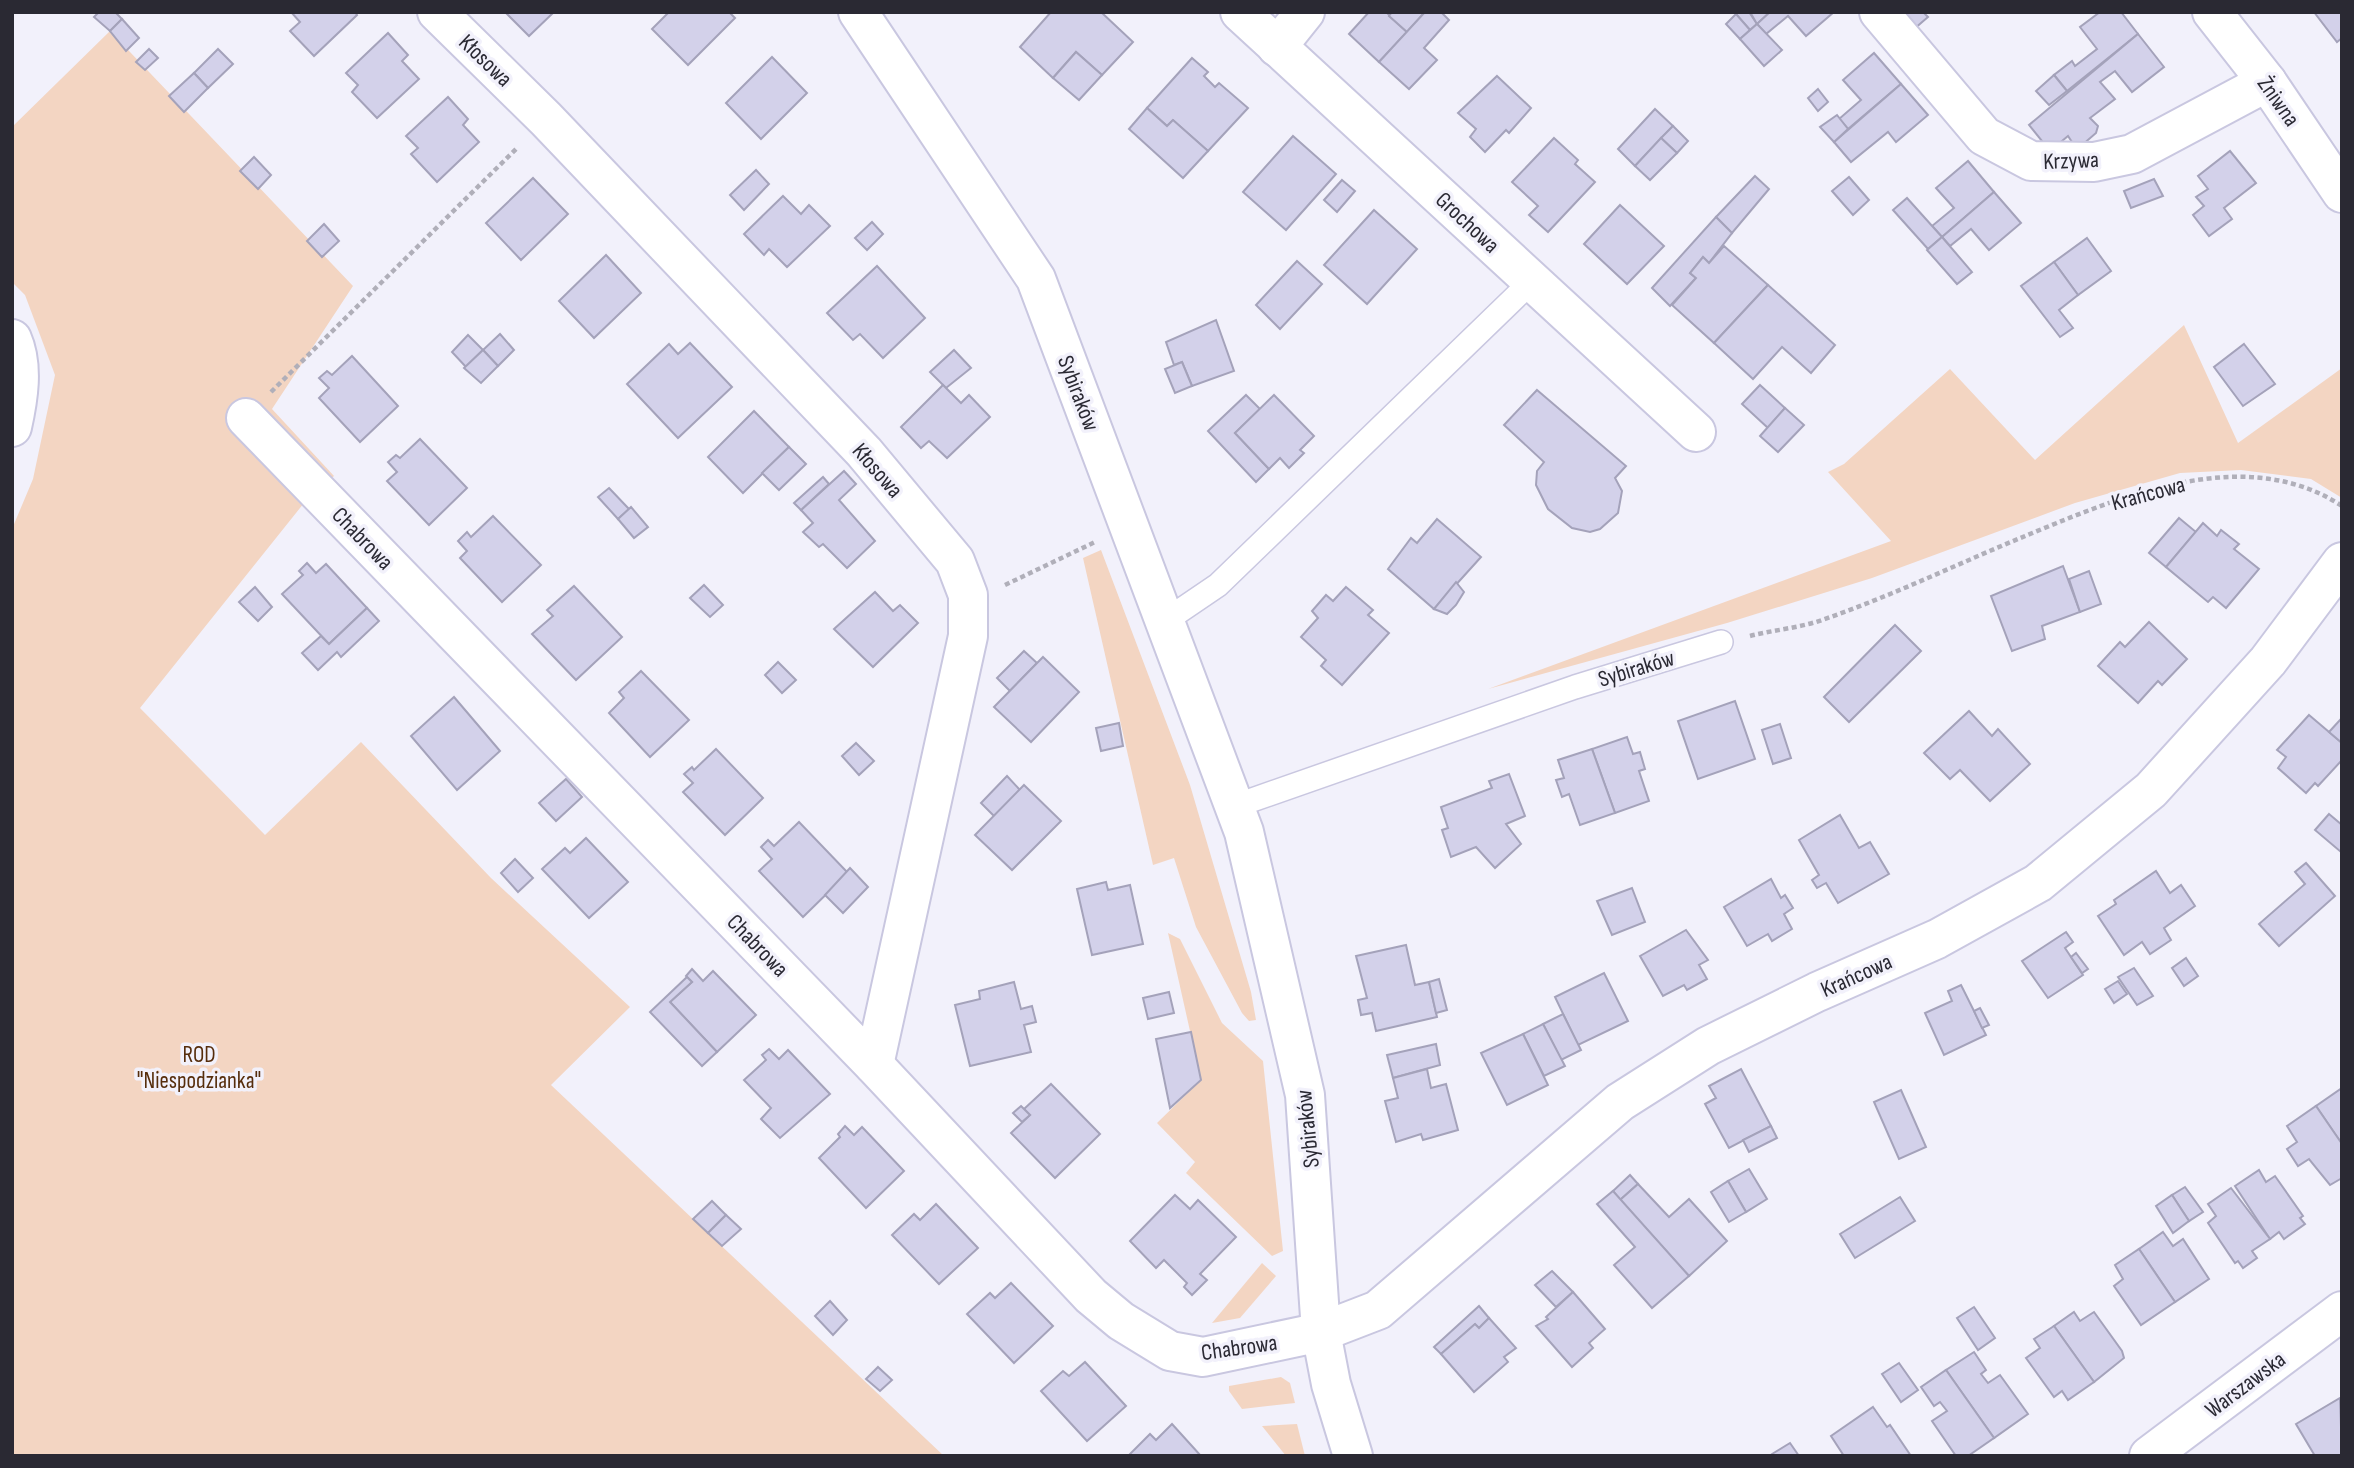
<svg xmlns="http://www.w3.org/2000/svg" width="2354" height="1468" font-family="'Sofia Sans Condensed',sans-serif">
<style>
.green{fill:#f3d5c2}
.building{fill:#d3d1ea;stroke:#a4a2ba;stroke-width:2}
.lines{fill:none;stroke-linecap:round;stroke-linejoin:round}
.service-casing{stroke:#c9c7e0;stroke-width:26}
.minor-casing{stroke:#c9c7e0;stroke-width:42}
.tertiary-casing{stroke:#c9c7e0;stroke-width:42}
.path{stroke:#b0afb9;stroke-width:4.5;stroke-dasharray:5 3.5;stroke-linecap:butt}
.service{stroke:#fff;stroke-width:23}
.minor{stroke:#fff;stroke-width:38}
.tertiary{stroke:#fff;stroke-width:38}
.labels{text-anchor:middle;stroke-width:7;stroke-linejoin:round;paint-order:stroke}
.street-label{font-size:23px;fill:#2a2933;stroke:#f2f1fb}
.park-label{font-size:23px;fill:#562d0c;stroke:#f2f1fb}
</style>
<rect width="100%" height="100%" fill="#f2f1fb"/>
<g class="green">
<polygon points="110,31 353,286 272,409 334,476 304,503 140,708 265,835 361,742 491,878 630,1007 551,1085 944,1456 12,1456 12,529 33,479 55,375 25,295 12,282 12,127"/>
<polygon points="2184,325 2238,443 2342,368 2342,498 2311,479 2241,470 2180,473 2075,503 1872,578 1727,623 1488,689 1891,541 1828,472 1844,464 1950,369 2035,460"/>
<polygon points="1101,550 1190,785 1251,992 1256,1020 1249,1021 1242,1013 1196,927 1174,858 1153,865 1083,558"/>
<polygon points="1168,933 1180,939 1222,1023 1263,1061 1283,1251 1272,1256 1186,1173 1195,1162 1157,1123 1201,1080"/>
<polygon points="1262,1263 1276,1276 1240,1318 1212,1323"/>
<polygon points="1281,1377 1290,1383 1295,1403 1242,1409 1229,1391 1229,1386"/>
<polygon points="1297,1424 1305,1456 1286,1456 1262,1426"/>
</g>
<g class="building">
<polygon points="99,12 115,12 122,19 110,31 94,17"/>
<polygon points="291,12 355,12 357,15 314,56 290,31 300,22"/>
<polygon points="505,12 554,12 529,36"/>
<polygon points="669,12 729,12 735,18 688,65 652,29"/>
<polygon points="1051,12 1101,12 1133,42 1102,75 1076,52 1053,78 1020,47"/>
<polygon points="1369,12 1386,12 1407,32 1379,62 1349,34"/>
<polygon points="1392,12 1425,12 1407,32 1389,16"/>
<polygon points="1425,12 1441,12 1449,20 1424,48 1437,60 1409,89 1379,62"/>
<polygon points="1734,12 1749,12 1757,24 1750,30"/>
<polygon points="1750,12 1770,12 1757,24"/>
<polygon points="1770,12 1834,12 1806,36 1788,16 1766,34 1757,24"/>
<polygon points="1899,12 1923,12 1928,17 1914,29"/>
<polygon points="2100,12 2121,12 2138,34 2067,91 2054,75 2072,61 2075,66 2097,49 2080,27"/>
<polygon points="2314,12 2342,12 2342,38 2337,42"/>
<polygon points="1736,14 1750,30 1740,39 1726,24"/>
<polygon points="122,19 139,38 126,51 110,31"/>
<polygon points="1757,24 1782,50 1764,66 1740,39"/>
<polygon points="388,33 408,55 402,61 419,79 377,118 352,92 358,85 346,73"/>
<polygon points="2138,34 2164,67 2132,92 2115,71 2100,82 2115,99 2090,118 2098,126 2096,133 2081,146 2074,145 2068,136 2050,151 2029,125"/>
<polygon points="149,49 158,58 145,70 136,62"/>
<polygon points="218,49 233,64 208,88 194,73"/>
<polygon points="1076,52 1102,75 1079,100 1053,78"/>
<polygon points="1874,53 1901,84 1848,129 1839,119 1861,100 1843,80"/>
<polygon points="772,57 807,93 761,139 726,103"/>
<polygon points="1192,58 1208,72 1204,76 1215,87 1219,83 1248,108 1208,151 1173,120 1167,126 1147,108"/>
<polygon points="194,73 208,88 184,112 169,96"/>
<polygon points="2054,75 2067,91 2049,105 2036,91"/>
<polygon points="1497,76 1531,108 1509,133 1506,130 1485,152 1470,137 1476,129 1458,113"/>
<polygon points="1901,84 1928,115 1896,142 1888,132 1851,162 1834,142"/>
<polygon points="1818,89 1828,102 1818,111 1808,98"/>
<polygon points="448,97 468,119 463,125 479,142 437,182 411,154 418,148 406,136"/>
<polygon points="1147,108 1167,126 1173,120 1208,151 1183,178 1129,129"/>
<polygon points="1655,109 1673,126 1635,166 1618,149"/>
<polygon points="1837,115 1848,129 1834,142 1820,127"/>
<polygon points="1673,126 1688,141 1677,153 1661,138"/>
<polygon points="1293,136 1336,174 1286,230 1243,192"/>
<polygon points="1554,138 1578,160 1575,164 1595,182 1548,232 1529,215 1538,206 1512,182"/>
<polygon points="1661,138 1677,153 1650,180 1635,166"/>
<polygon points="2230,151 2256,183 2224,208 2232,219 2209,236 2193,215 2204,206 2196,197 2208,189 2198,176"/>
<polygon points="254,157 271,175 258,189 240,171"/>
<polygon points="1968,161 1994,192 1942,237 1932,226 1954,208 1936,188"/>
<polygon points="756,170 769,184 744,210 730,195"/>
<polygon points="1755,176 1769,189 1732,233 1716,217"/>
<polygon points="1849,177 1869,200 1853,215 1832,191"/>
<polygon points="533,178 568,214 521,260 486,223"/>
<polygon points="2154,179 2163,196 2131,208 2124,191"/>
<polygon points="1342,180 1355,191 1337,212 1324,200"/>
<polygon points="1994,192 2021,223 1989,250 1971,229 1950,246 1942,237"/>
<polygon points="783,196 801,214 809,205 830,226 787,267 769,249 764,255 744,234"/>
<polygon points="1907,198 1942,237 1928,249 1893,210"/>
<polygon points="1620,205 1664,246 1627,284 1584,244"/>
<polygon points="1374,210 1417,249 1367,304 1324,265"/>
<polygon points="1716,217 1732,233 1709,263 1703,257 1690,273 1696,278 1670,306 1652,288"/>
<polygon points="872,222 883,234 867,250 855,238"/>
<polygon points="324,224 339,241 322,257 307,241"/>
<polygon points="1942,237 1972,272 1957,284 1927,250"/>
<polygon points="2087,238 2111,271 2078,295 2054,262"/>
<polygon points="1724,246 1768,285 1714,343 1672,305 1696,278 1690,273 1703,257 1709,263"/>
<polygon points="606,255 641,293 594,338 559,301"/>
<polygon points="1297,261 1322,284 1280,329 1256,305"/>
<polygon points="2054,262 2078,295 2059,310 2073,328 2060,337 2021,286"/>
<polygon points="877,266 925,318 883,358 860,334 853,340 827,313"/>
<polygon points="1768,285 1835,345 1811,373 1782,347 1753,379 1714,343"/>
<polygon points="1216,320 1234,371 1192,386 1182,362 1174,365 1166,342"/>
<polygon points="500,334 514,350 498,366 483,350"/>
<polygon points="468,335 483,350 466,367 452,352"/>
<polygon points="690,343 732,387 678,438 627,384 669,344 678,354"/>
<polygon points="2244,344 2275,384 2243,406 2214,367"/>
<polygon points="483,350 498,366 481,383 464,368"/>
<polygon points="954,350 971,368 946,388 930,372"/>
<polygon points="352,356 398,406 360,442 319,398 329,388 319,378 327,371 332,375"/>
<polygon points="1182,362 1192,386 1175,393 1165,369"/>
<polygon points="943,385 961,403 969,395 990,417 947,458 929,441 921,448 901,427"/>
<polygon points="1760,385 1785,408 1768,428 1742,404"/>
<polygon points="1537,390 1626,466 1615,478 1622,491 1618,513 1600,529 1590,532 1572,528 1548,509 1536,485 1537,471 1544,462 1504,425"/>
<polygon points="1246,395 1260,409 1235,433 1269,469 1256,482 1208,431"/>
<polygon points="1274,395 1314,436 1300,450 1304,453 1289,468 1280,458 1269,469 1235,433"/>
<polygon points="1785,408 1804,425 1778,452 1760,436"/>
<polygon points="754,411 789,447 743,493 708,457"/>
<polygon points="420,439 467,488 429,525 387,481 397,472 388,462 396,455 400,458"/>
<polygon points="789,447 806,464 779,490 762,473"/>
<polygon points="844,471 856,484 839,500 875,541 847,568 823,544 819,547 803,532 813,523 801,510"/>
<polygon points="823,477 829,484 801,510 794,503"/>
<polygon points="609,488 629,509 618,519 598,497"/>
<polygon points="631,507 648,527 634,538 618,519"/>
<polygon points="493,516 541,565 502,602 460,558 467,551 458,541 467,532 471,537"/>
<polygon points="2179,518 2196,532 2166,567 2149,553"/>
<polygon points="1437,519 1481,557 1434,609 1388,569 1411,538 1417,543"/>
<polygon points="2203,523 2217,536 2221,530 2239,544 2234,549 2259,569 2226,608 2213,597 2208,602 2166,567"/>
<polygon points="307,563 316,573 326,564 367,608 329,644 282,594 303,575 299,571"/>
<polygon points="2063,566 2080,612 2042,626 2045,639 2012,651 1991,596"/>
<polygon points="2089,571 2101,604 2080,612 2069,579"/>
<polygon points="1456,582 1464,592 1456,605 1447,614 1434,609"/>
<polygon points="704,585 723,605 710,617 690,598"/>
<polygon points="574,586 622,637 576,680 532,634 553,616 547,610"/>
<polygon points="255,587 272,607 258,621 239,602"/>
<polygon points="1346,587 1373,610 1368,615 1389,633 1342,685 1321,666 1326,660 1301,637 1318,618 1312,611 1326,595 1333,601"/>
<polygon points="875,592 893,611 900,605 918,623 873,667 834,629"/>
<polygon points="367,608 379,621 341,657 337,652 318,670 302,653 321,636 329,644"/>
<polygon points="2149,622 2187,659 2162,685 2158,681 2138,703 2098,666 2120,642 2125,647"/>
<polygon points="1895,625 1921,651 1849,722 1824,697"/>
<polygon points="1024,651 1037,663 1010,691 997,678"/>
<polygon points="1043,657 1079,692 1031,742 994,707"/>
<polygon points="778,662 796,680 782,693 765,675"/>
<polygon points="641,671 689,720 650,757 609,713 624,698 619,692"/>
<polygon points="454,697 500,751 457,790 411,736"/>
<polygon points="1735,701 1755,759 1698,779 1678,721"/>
<polygon points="1969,711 1992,736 1998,729 2030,764 1990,801 1960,770 1950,779 1924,753"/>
<polygon points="2309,715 2342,743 2342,760 2318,786 2315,783 2306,793 2278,768 2286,757 2277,750"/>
<polygon points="2340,720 2342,722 2342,743 2329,732"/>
<polygon points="1119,723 1123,746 1101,751 1096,728"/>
<polygon points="1780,724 1791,758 1773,764 1762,730"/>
<polygon points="1627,737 1633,754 1640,752 1645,769 1639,771 1649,801 1615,813 1592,749"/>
<polygon points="856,743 874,761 859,775 842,756"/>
<polygon points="716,749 763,798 725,835 683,792 693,783 684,774 692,767 694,770"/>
<polygon points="1592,749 1615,813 1580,825 1569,794 1562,797 1556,780 1564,778 1558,760"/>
<polygon points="1509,774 1525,816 1506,824 1521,844 1495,868 1476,847 1451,857 1442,830 1448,828 1441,807 1492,788 1489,781"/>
<polygon points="1007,776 1020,790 994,816 981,803"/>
<polygon points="566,779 582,797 556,821 539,803"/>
<polygon points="1024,785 1061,821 1012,870 975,835"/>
<polygon points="2329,814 2342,825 2341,852 2315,830"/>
<polygon points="1840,815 1859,848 1870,842 1889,874 1838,903 1826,883 1817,888 1812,880 1819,875 1799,840"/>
<polygon points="799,822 848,873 803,917 759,871 772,859 761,847 768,840 774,846"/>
<polygon points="586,838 628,882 589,918 542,869 565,848 570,853"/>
<polygon points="515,859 533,878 518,892 501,873"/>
<polygon points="2306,863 2335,896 2279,946 2259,924 2305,884 2295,872"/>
<polygon points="850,868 868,887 843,913 825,895"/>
<polygon points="2156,871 2170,893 2181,885 2195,906 2164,928 2171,940 2150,954 2142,942 2124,955 2098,916 2116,904 2114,900"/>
<polygon points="1771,879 1781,898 1785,895 1793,908 1784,914 1792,929 1772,941 1768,934 1747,946 1724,907"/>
<polygon points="1106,882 1108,890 1130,885 1143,944 1092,955 1077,889"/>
<polygon points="1632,888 1645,922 1612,935 1597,901"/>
<polygon points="1686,930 1708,960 1699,965 1707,979 1687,990 1684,985 1663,996 1640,956"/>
<polygon points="2066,932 2073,942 2065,948 2083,975 2048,998 2022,961"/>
<polygon points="1406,945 1415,985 1429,982 1437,1017 1376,1031 1372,1013 1361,1015 1358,1000 1367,998 1356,956"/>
<polygon points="2076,953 2088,969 2082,973 2071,957"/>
<polygon points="2186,958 2198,976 2184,986 2172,968"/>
<polygon points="2134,968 2153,996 2137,1005 2118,977"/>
<polygon points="692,969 703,981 713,971 756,1015 717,1052 670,1002 692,982 686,976"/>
<polygon points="1604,973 1628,1021 1578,1045 1555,997"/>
<polygon points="687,977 692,982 670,1002 717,1052 702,1066 650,1012"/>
<polygon points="1439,979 1447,1010 1436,1013 1429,982"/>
<polygon points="2118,981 2127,994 2114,1003 2105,989"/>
<polygon points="1014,982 1021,1009 1032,1006 1036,1022 1024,1025 1031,1052 970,1066 955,1005 980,999 979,991"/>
<polygon points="1961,985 1986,1035 1944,1055 1925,1013 1952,1001 1948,991"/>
<polygon points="1169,992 1174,1013 1148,1019 1143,998"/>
<polygon points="1980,1008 1989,1025 1982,1028 1974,1011"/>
<polygon points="1563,1014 1581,1050 1561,1060 1543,1024"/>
<polygon points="1543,1024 1565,1066 1544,1076 1523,1034"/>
<polygon points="1191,1032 1201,1080 1170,1108 1156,1039"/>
<polygon points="1523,1034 1548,1085 1507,1105 1481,1053"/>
<polygon points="1436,1044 1440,1065 1393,1078 1387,1055"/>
<polygon points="769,1049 779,1059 788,1050 830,1094 780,1138 761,1119 771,1108 744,1080 766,1060 762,1055"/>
<polygon points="1427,1069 1431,1088 1446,1084 1458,1130 1423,1140 1421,1134 1396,1142 1385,1101 1398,1098 1393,1078"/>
<polygon points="1741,1069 1771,1126 1729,1148 1705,1104 1716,1098 1709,1086"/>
<polygon points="1051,1084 1100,1134 1055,1178 1011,1133 1030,1115 1024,1109"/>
<polygon points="2342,1088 2342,1144 2316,1106"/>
<polygon points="1901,1090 1926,1147 1899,1159 1874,1102"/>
<polygon points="1021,1106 1030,1115 1022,1122 1013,1113"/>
<polygon points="2316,1106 2342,1144 2342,1178 2330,1185 2309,1159 2298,1166 2287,1149 2297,1142 2287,1126"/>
<polygon points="845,1126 854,1135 862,1127 904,1171 866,1208 819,1158 840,1137 838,1134"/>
<polygon points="1771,1126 1777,1138 1749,1152 1743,1140"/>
<polygon points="1749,1169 1767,1199 1746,1212 1728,1181"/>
<polygon points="2259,1170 2266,1182 2275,1176 2303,1216 2300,1218 2305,1224 2284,1239 2279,1232 2270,1239 2235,1186"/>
<polygon points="1630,1175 1638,1184 1620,1200 1613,1191"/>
<polygon points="1728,1181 1746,1212 1729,1222 1711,1192"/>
<polygon points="1638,1184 1669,1217 1689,1199 1727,1241 1689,1276 1620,1200"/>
<polygon points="2185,1187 2203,1212 2189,1221 2172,1195"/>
<polygon points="2231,1188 2270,1239 2252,1251 2257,1258 2243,1268 2238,1261 2235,1263 2208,1223 2216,1216 2208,1204"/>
<polygon points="1613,1191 1689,1276 1652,1308 1614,1265 1635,1247 1597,1204"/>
<polygon points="1175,1195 1190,1209 1198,1200 1236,1237 1200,1274 1207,1280 1192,1295 1184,1287 1187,1283 1164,1260 1156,1268 1130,1241"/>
<polygon points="2172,1195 2189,1221 2173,1233 2156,1206"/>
<polygon points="1900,1197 1915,1221 1855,1258 1840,1234"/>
<polygon points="712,1201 726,1215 708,1233 693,1219"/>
<polygon points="936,1204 978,1248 939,1284 892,1235 914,1214 920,1220"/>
<polygon points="726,1215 741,1229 722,1246 708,1233"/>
<polygon points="2163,1232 2173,1246 2183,1239 2209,1279 2175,1302 2139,1249"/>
<polygon points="2139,1249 2175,1302 2141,1325 2114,1286 2123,1279 2115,1265"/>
<polygon points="1552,1271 1573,1292 1556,1307 1535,1285"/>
<polygon points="1011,1283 1053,1326 1014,1363 967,1314 990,1293 995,1298"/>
<polygon points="1573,1292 1605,1329 1589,1343 1593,1348 1572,1367 1536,1326 1548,1319 1546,1317"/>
<polygon points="830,1301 847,1320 833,1335 815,1316"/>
<polygon points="1479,1306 1489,1318 1479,1328 1475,1324 1441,1354 1434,1347"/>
<polygon points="1974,1307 1995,1338 1978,1350 1957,1318"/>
<polygon points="2074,1312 2080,1321 2094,1312 2122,1351 2124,1358 2094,1382 2054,1326"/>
<polygon points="1489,1318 1516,1348 1504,1357 1508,1362 1474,1392 1441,1354 1475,1324 1479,1328"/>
<polygon points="2054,1326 2094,1382 2068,1400 2062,1391 2054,1397 2026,1358 2040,1348 2034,1339"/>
<polygon points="1974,1352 1986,1370 1981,1374 1988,1383 2000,1375 2028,1414 1994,1438 1946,1370"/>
<polygon points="1085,1362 1126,1406 1087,1441 1041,1391 1063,1371 1069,1376"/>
<polygon points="1899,1363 1918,1390 1901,1402 1882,1374"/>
<polygon points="878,1367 892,1380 880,1391 866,1379"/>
<polygon points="1946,1370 1994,1438 1968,1456 1956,1456 1932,1421 1947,1411 1940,1402 1934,1406 1921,1387"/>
<polygon points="2340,1398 2342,1456 2315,1456 2296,1424"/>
<polygon points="1873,1407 1887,1427 1890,1425 1911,1456 1844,1456 1831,1436"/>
<polygon points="1172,1424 1201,1456 1129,1455 1150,1434 1156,1440"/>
<polygon points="1790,1443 1799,1456 1773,1456 1772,1454"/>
</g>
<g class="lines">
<defs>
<g id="service">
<polyline points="1165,621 1218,585 1532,281"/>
<polyline points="1235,806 1575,687 1721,642"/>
</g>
<g id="minor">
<polyline points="437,12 546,119 864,452 955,561 968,595 968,636 874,1065"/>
<polyline points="1240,12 1696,432"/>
<polyline points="1879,12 1984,136 2031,161 2094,162 2132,154 2267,82"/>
<polyline points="2212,12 2267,82 2342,193"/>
<polyline points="1277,47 1305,12"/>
<path d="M12,339C24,366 18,400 12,427"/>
<polyline points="246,418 874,1065 1091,1296 1121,1321 1170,1351 1203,1357 1321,1332 1378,1310 1620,1102 1708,1046 1817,992 1937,939 2038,883 2151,790 2268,661 2342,562"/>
</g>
<g id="tertiary">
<polyline points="858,12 1036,279 1244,832 1305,1095 1321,1332 1331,1384 1353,1456"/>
<polyline points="2149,1456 2342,1311"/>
</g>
</defs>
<use href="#service" class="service-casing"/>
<use href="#minor" class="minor-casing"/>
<use href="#tertiary" class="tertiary-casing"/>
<g class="path">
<polyline points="271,392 518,147"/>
<polyline points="1005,585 1095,542"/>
<path d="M1750,636C1773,630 1799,628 1822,620C1889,597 1953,566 2018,539C2115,499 2243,441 2342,506"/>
</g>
<use href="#service" class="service"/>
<use href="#minor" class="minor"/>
<use href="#tertiary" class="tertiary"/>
</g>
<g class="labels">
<g class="street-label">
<text transform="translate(486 60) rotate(44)" y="8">Kłosowa</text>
<text transform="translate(2279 101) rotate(55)" y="8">Żniwna</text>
<text transform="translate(2071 160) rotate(-2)" y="8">Krzywa</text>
<text transform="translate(1468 222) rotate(43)" y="8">Grochowa</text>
<text transform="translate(1079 393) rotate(69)" y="8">Sybiraków</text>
<text transform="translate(878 470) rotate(49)" y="8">Kłosowa</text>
<text transform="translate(2148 493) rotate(-15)" y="8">Krańcowa</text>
<text transform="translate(363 538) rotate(46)" y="8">Chabrowa</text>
<text transform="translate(1636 668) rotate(-17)" y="8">Sybiraków</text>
<text transform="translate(758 945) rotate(46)" y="8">Chabrowa</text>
<text transform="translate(1856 975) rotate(-24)" y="8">Krańcowa</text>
<text transform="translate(1307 1129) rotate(-96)" y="8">Sybiraków</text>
<text transform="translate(1239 1347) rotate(-8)" y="8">Chabrowa</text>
<text transform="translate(2245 1384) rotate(-37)" y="8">Warszawska</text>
</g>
<g class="park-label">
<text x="199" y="1062">ROD<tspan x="199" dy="26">"Niespodzianka"</tspan></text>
</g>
</g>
<rect width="2354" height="1468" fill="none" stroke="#2a2933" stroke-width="28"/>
</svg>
